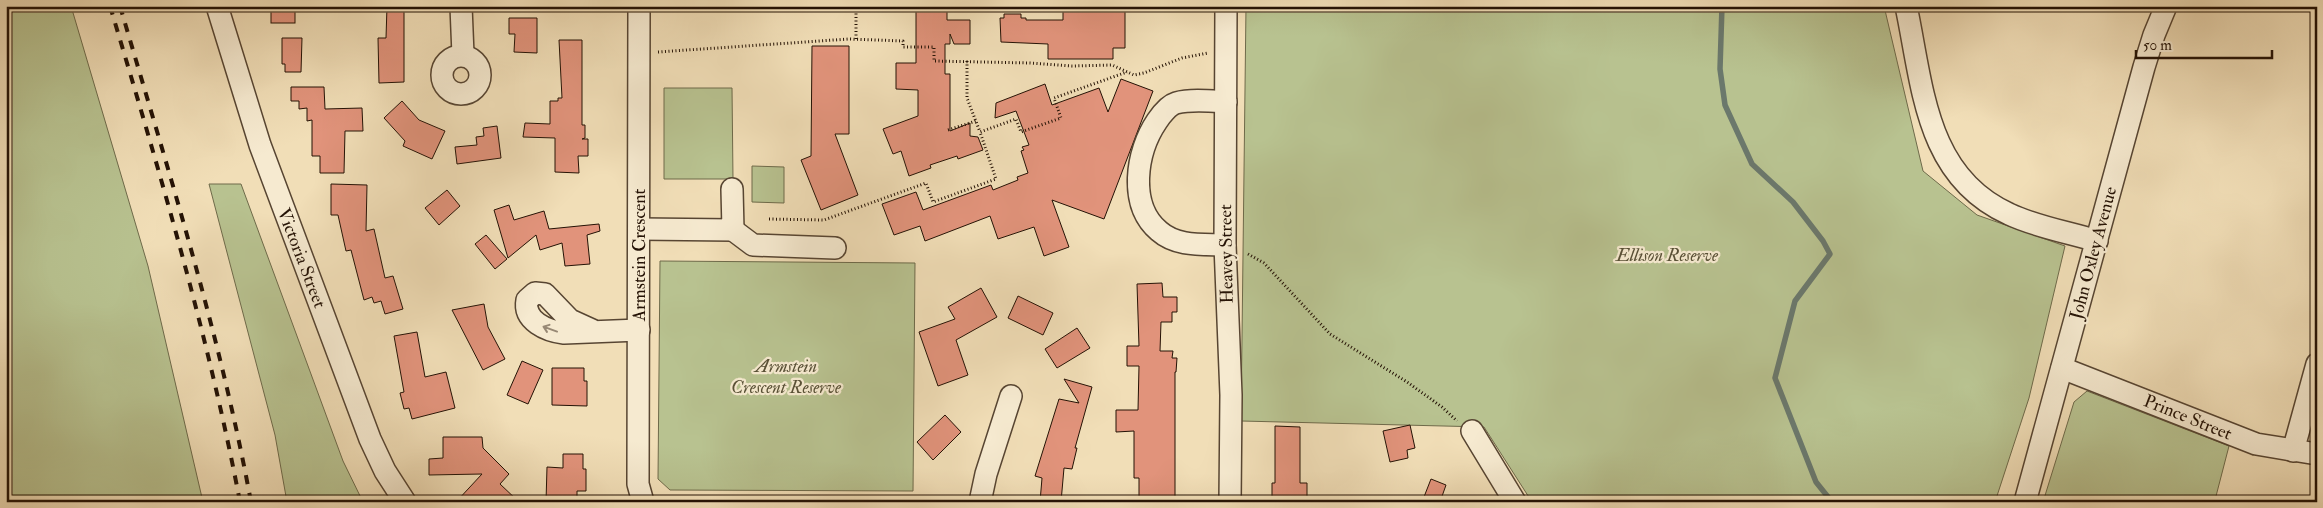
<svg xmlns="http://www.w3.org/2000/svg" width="2323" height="508" font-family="'IM FELL Double Pica',serif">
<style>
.green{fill:#b8c290;stroke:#6e6a4a}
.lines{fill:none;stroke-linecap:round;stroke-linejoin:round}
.stream{stroke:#6b786c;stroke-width:5.5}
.building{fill:#e1937b;stroke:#241205}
.minor-casing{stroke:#574532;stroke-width:24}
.path{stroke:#241205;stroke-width:3;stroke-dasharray:1 2.5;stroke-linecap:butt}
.minor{stroke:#f6ead0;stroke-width:21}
.rail{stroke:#241205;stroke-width:4;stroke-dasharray:9 9;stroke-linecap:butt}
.oneway{stroke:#988975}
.labels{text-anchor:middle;stroke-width:4.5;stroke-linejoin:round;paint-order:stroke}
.street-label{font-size:18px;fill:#241205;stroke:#f6ead0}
.park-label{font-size:18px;font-style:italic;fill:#585036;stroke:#f6ead0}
</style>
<rect width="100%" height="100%" fill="#f1deb7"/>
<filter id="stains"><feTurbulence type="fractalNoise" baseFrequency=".004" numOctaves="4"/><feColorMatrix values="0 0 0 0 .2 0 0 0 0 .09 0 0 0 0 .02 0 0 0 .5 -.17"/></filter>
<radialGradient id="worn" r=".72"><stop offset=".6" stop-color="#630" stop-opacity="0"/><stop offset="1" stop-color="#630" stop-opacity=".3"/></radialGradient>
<g class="green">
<polygon points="6,6 71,6 148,266 203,502 6,502"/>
<polygon points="1246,6 1884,6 1923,171 1977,215 2065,246 2029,398 1995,502 1532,502 1484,427 1241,421"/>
<polygon points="664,88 732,88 733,179 664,179"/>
<polygon points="752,166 784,167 784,203 752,202"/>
<polygon points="209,184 241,184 343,461 363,502 287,502 275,435"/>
<polygon points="660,261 915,263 913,491 670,490 658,479"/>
<polygon points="2087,391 2229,446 2215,500 2043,502 2074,402"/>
</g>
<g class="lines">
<polyline class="stream" points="1722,6 1720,69 1725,105 1752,164 1793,202 1823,241 1830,254 1795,301 1775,378 1816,482 1832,502"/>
</g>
<g class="building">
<rect x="271" y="6" width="24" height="17"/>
<polygon points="387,6 404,6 404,82 379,83 378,38 386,38"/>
<polygon points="916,6 947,6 947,20 970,20 970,44 954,44 950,34 950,44 945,44 945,74 950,74 950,131 970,123 970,136 978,137 983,150 958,159 957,156 930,165 931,168 909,176 901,151 893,154 883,129 918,116 918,90 896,89 896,63 916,63"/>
<polygon points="1063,9 1125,9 1125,48 1113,48 1113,59 1048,59 1048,44 1001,42 1000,18 1004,18 1004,14 1021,14 1021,18 1026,18 1026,20 1063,20"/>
<polygon points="509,18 537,18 537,53 514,52 515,34 509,34"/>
<polygon points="282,38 302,38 301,72 285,72 285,64 282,64"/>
<polygon points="559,40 582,40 582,125 585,125 585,138 582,139 588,139 588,156 578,156 579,173 555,172 555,138 523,137 525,123 550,124 550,101 558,101 558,98 562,98"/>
<polygon points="812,46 849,46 849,134 835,134 858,195 821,210 801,160 811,156"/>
<polygon points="1121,79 1153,91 1104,219 1052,200 1069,247 1044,256 1034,227 998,239 990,216 925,241 920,226 894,235 882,204 916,192 923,210 991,185 993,190 1018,180 1017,177 1028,173 1021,151 1024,150 1022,147 1029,145 1016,111 995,118 996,103 1045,84 1052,105 1099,88 1108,112"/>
<polygon points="291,87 324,87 325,109 362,108 363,131 345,131 344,173 320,173 320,156 312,156 312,120 307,121 307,108 299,109 299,101 291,101"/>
<polygon points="402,101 419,120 445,131 432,159 403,146 405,141 384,118"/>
<polygon points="497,126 501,158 457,164 455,147 477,145 476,137 484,136 483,128"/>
<polygon points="331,184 367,185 366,231 374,229 385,278 393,276 403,309 385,314 381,301 374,303 372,297 364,300 351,250 346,251 338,215 331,215"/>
<polygon points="447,190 460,206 439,225 425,208"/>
<polygon points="509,205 514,220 544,211 549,229 599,224 600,231 587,235 590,264 565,266 562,243 540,250 536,235 508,258 494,210"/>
<polygon points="486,235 507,259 495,269 475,244"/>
<polygon points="1162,283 1163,297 1177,297 1177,312 1172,312 1172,322 1161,322 1160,351 1173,351 1172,358 1177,358 1176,372 1175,372 1175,502 1139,502 1139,478 1134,478 1134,431 1116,432 1116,410 1138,410 1139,366 1127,366 1127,346 1139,346 1137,284"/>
<polygon points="981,288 997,317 956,340 968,375 938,386 919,332 955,319 948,307"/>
<polygon points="1018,296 1053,313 1043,335 1008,318"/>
<polygon points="484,304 488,327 505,359 483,370 452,310"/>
<polygon points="1077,328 1090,348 1057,368 1045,349"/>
<polygon points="417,332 425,377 446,372 455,408 412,419 409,408 404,409 400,393 404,392 394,336"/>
<polygon points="522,361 543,370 528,404 507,395"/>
<polygon points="552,368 584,368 584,381 587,381 587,406 552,405"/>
<polygon points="1064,379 1092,387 1075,448 1077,448 1072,469 1064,468 1061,502 1040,502 1042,478 1035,476 1059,399 1079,403"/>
<polygon points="945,415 961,432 933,460 917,442"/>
<polygon points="1410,425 1415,448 1407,450 1408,458 1390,462 1383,431"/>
<polygon points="1275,426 1300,427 1300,483 1307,483 1307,502 1272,500 1272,483 1275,483"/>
<polygon points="443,437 482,437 483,448 509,474 500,484 519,502 456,502 482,474 429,475 429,459 443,458"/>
<polygon points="563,454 583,454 583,469 586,469 586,491 577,491 577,502 546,502 547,467 563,468"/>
<polygon points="1431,479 1446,485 1440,502 1422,502"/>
</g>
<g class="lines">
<defs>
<g id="minor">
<polyline points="217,6 260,145 370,439 385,471 405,502"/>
<polyline points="461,6 463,55"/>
<polyline points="639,6 638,484 643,502"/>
<polyline points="1226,6 1225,245 1231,395 1230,502"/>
<path d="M1906,6C1923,86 1925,176 2009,214C2036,227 2068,232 2097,241"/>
<circle cx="461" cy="75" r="19"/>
<polyline points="639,229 733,230 732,189"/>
<polyline points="733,230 753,245 835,248"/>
<path d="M1225,245C1203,244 1177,247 1159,231C1128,205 1136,152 1157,121C1161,115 1169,105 1176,103C1191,99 1210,101 1226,102"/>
<path d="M592,330L570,320L545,294L535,293L527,300C523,321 547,331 564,333L639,330"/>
<polyline points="2062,368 2256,444 2317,454"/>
<polyline points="1472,431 1515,502"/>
<polyline points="2293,451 2317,364"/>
<polyline points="980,502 986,474 1011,396"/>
<polyline points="2025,502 2144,67 2154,35 2166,6"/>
</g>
</defs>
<use href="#minor" class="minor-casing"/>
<g class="path">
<polyline points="856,39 856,6"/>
<polyline points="658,52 849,39 903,41 903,47 934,47 934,61 1030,63 1072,66 1112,65 1134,75 1144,73 1182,58 1208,53"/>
<polyline points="967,61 967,98 980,132"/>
<polyline points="948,130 976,121"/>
<polyline points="769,219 824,220 926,183 933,202 996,179 980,132 1016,119 1021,132 1061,118 1054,98 1127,72"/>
<polyline points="1248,254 1264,263 1330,334 1407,382 1442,407 1457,421"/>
</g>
<use href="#minor" class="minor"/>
<g class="rail">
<path d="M110,6C159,170 208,334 240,502"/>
<path d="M120,6C168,170 220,334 251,502"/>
</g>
</g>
<defs><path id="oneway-shaft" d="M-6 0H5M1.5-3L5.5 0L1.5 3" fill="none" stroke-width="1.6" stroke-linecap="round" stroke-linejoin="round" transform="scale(1.25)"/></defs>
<use class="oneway" href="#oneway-shaft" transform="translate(550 329) rotate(-160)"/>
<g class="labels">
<g class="street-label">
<text transform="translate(2093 253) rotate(-75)" y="6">John Oxley Avenue</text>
<text transform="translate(1226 254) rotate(-91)" y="6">Heavey Street</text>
<text transform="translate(639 255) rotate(-90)" y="6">Armstein Crescent</text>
<text transform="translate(302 258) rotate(69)" y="6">Victoria Street</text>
<text transform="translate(2188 417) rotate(22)" y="6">Prince Street</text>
</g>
<g class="park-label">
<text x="1667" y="261">Ellison Reserve</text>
<text x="786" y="372">Armstein<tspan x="786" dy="21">Crescent Reserve</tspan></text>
</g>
</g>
<rect width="2323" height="508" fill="none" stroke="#f1deb7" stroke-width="25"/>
<rect x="8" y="8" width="2308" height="493" fill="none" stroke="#241205" stroke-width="2.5"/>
<rect x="12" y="12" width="2298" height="483" fill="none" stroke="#241205"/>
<path d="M2136 50v8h136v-8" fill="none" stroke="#241205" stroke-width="2.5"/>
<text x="2143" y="50" font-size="15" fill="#241205" stroke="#f6ead0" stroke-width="4" paint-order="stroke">50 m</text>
<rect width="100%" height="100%" filter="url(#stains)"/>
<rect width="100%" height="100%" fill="url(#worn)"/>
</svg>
